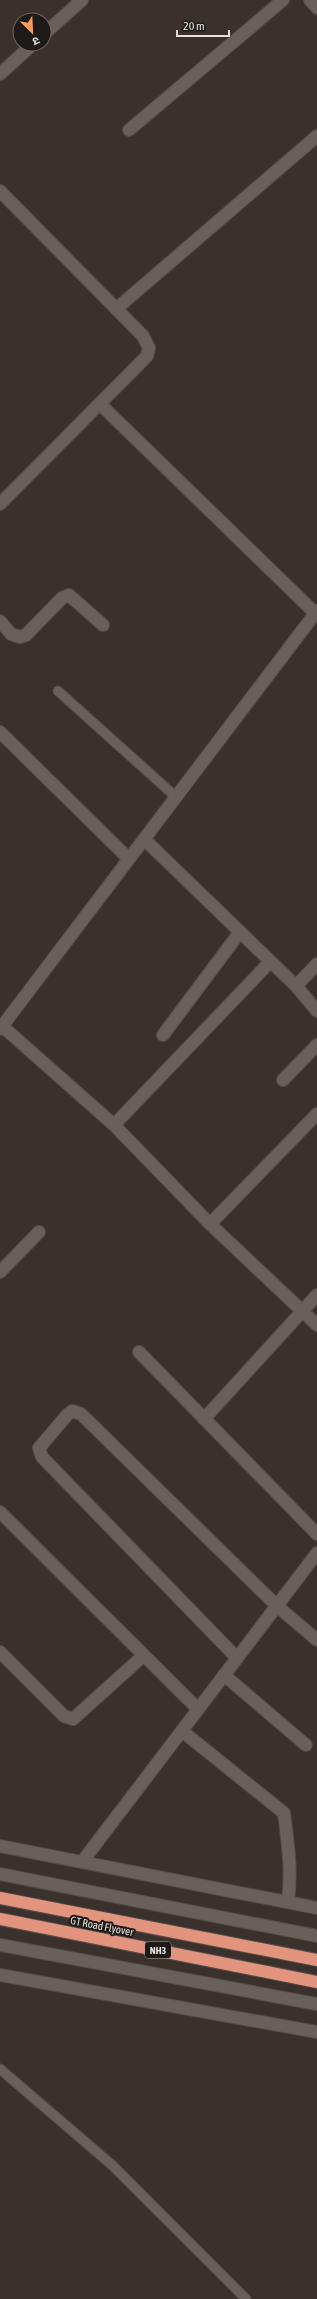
<svg xmlns="http://www.w3.org/2000/svg" width="317" height="2299" font-family="'Asap Condensed','Noto Sans Devanagari',sans-serif">
<style>
.lines{fill:none;stroke-linecap:round;stroke-linejoin:round}
.lane-casing{stroke:#544d49;stroke-width:11}
.street-casing{stroke:#544d49;stroke-width:14}
.secondary-casing{stroke:#544d49;stroke-width:14}
.highway-casing{stroke:#544d49;stroke-width:14}
.lane{stroke:#6a605a;stroke-width:9}
.street{stroke:#6a605a;stroke-width:12}
.secondary{stroke:#6a605a;stroke-width:12}
.highway{stroke:#e3947e;stroke-width:12}
.labels{text-anchor:middle;stroke-width:4;stroke-linejoin:round;paint-order:stroke}
.shield{fill:#1e1a18;stroke:#aba6a3;stroke-width:1}
.shield-label{font-size:10px;font-weight:bold;fill:#e7e2de}
.street-label{font-size:11px;fill:#e7e2de;stroke:#1e1a18}
</style>
<rect width="100%" height="100%" fill="#3a312c"/>
<g class="lines">
<defs>
<g id="lane">
<polyline points="58,691 176,797"/>
<polyline points="0,2069 112,2165 246,2299"/>
</g>
<g id="street">
<polyline points="310,0 317,8"/>
<polyline points="44,34 82,0"/>
<polyline points="0,74 33,44"/>
<polyline points="129,130 283,0"/>
<polyline points="0,191 143,336 149,348 147,356 0,504"/>
<polyline points="116,309 317,136"/>
<polyline points="100,404 315,613"/>
<polyline points="0,621 11,634 20,637 26,635 62,598 69,595 103,625"/>
<polyline points="0,732 128,858"/>
<polyline points="144,839 296,986 317,964"/>
<polyline points="296,986 317,1011"/>
<polyline points="2,1026 114,1125 210,1224 317,1325"/>
<polyline points="163,1035 240,932"/>
<polyline points="283,1080 317,1045"/>
<polyline points="114,1125 270,962"/>
<polyline points="210,1224 317,1114"/>
<polyline points="0,1272 39,1232"/>
<polyline points="139,1352 317,1534"/>
<polyline points="204,1419 317,1295"/>
<polyline points="0,1512 198,1709"/>
<polyline points="0,1652 64,1716 73,1719 143,1656"/>
<polyline points="237,1658 42,1457 39,1448 68,1414 72,1411 81,1414 277,1606 317,1640"/>
<polyline points="224,1675 306,1745"/>
<path d="M182,1731L284,1813C288,1844 292,1871 288,1902"/>
<polyline points="82,1862 317,1553"/>
</g>
<g id="secondary">
<polyline points="0,1029 317,611"/>
<polyline points="0,1846 317,1908"/>
<polyline points="0,1874 317,1936"/>
<polyline points="0,1945 317,2004"/>
<polyline points="0,1975 317,2032"/>
</g>
<g id="highway">
<polyline points="0,1898 317,1960"/>
<polyline points="0,1919 317,1982"/>
</g>
</defs>
<use href="#lane" class="lane-casing"/>
<use href="#street" class="street-casing"/>
<use href="#secondary" class="secondary-casing"/>
<use href="#highway" class="highway-casing"/>
<use href="#lane" class="lane"/>
<use href="#street" class="street"/>
<use href="#secondary" class="secondary"/>
<use href="#highway" class="highway"/>
</g>
<g class="labels">
<rect class="shield" x="145" y="1942" width="26" height="16" rx="3"/>
<g class="shield-label">
<text x="158" y="1954">NH3</text>
</g>
<g class="street-label">
<text transform="translate(102 1926) rotate(11)" y="4">GT Road Flyover</text>
</g>
</g>
<g transform="translate(32 32) rotate(156)"><circle r="19" fill="#1e1a18" stroke="#6e6a67"/>
<path d="M0-3L7 15L0 10L-7 15Z" fill="#fe9b59"/>
<text y="-6" font-size="11" font-weight="bold" text-anchor="middle" fill="#e7e2de">उ</text>
</g>
<path d="M177 30v6h52v-6" fill="none" stroke="#e7e2de" stroke-width="2"/>
<text x="183" y="30" font-size="12" fill="#e7e2de" stroke="#1e1a18" stroke-width="3" paint-order="stroke">20 m</text>
</svg>
